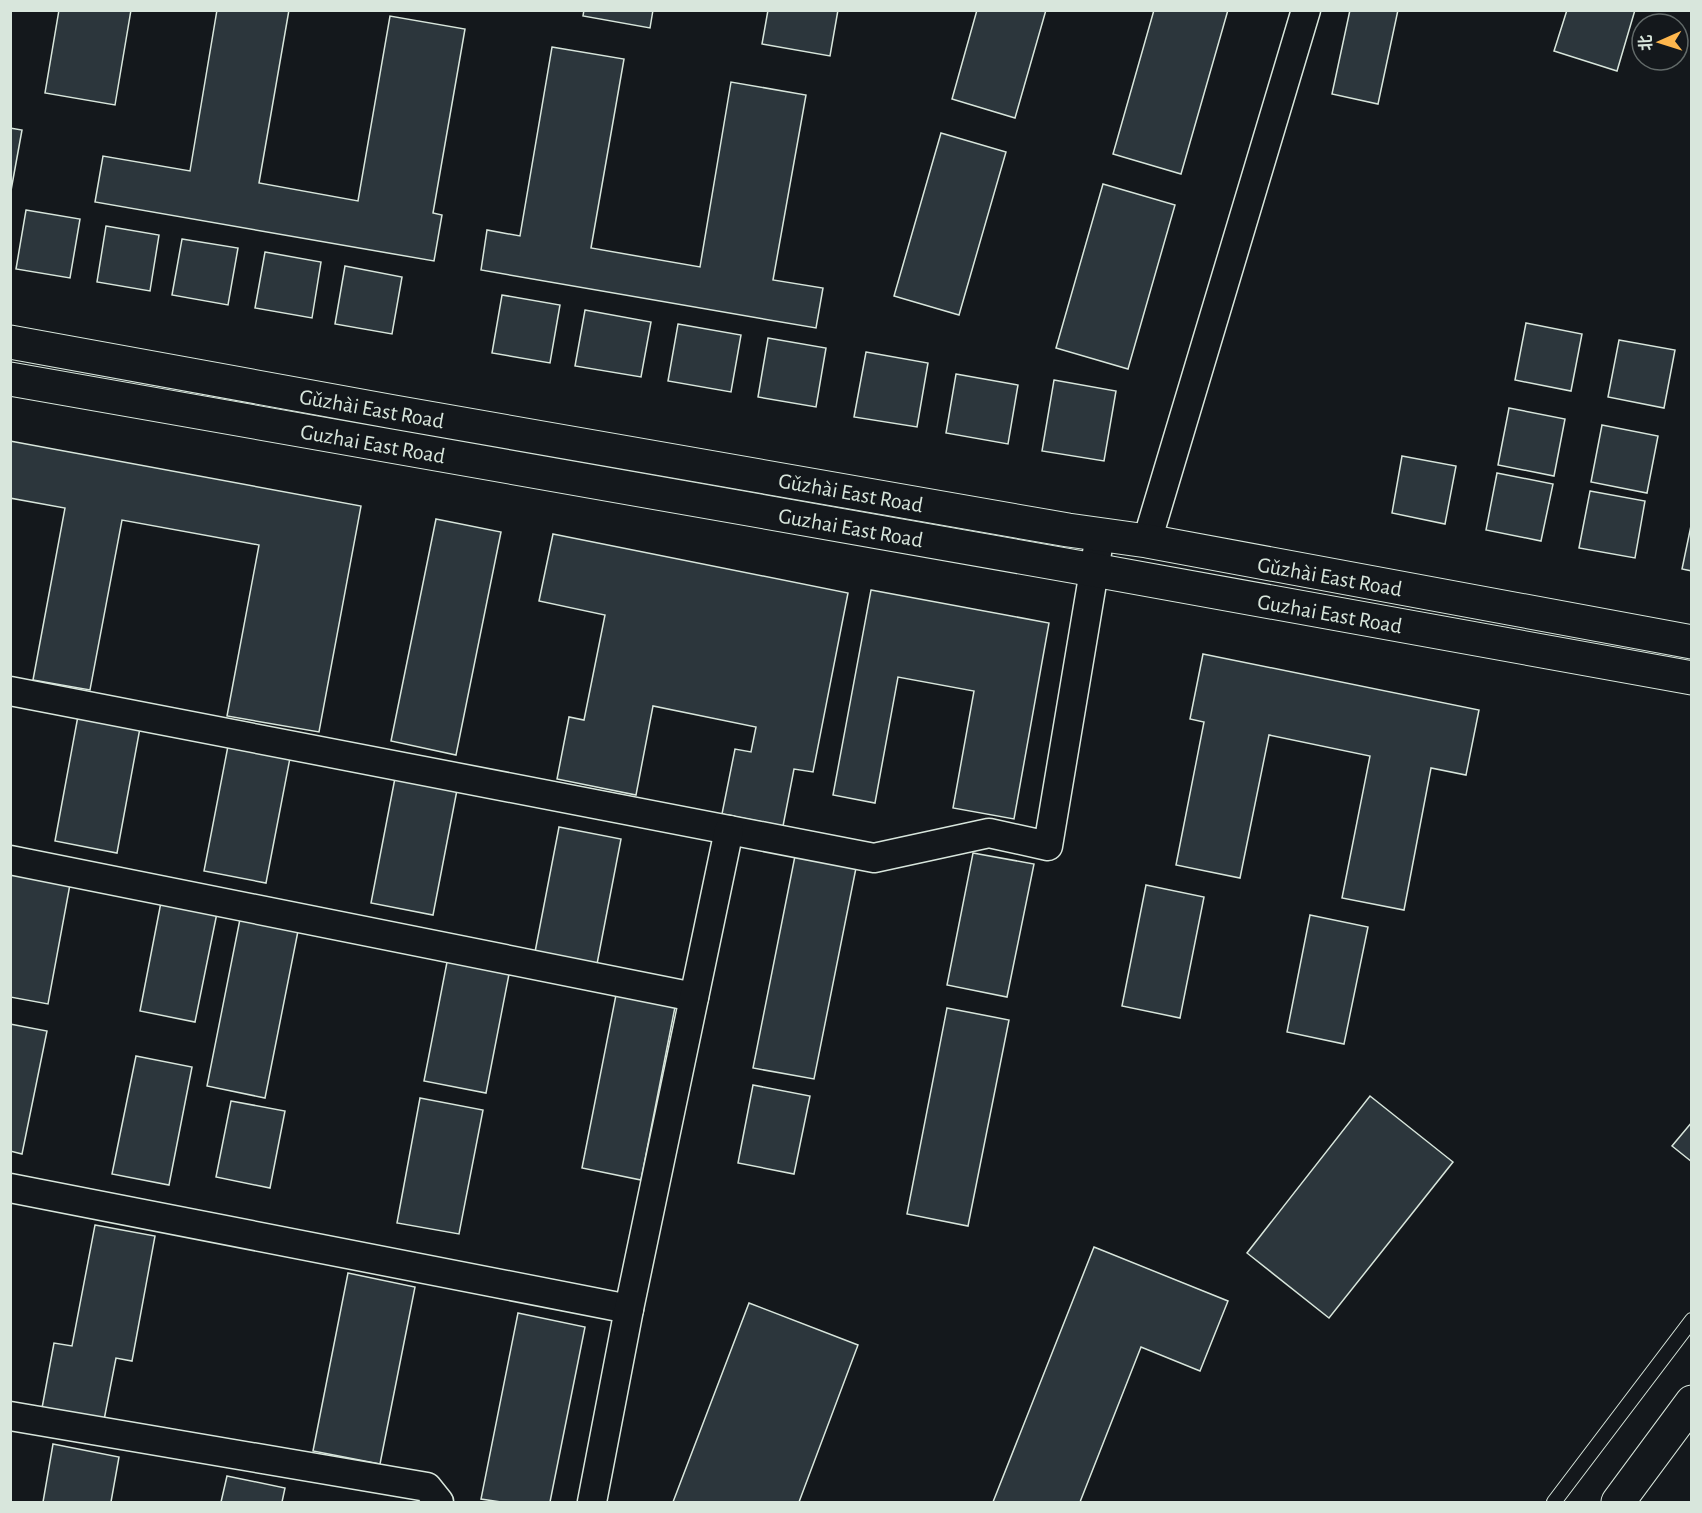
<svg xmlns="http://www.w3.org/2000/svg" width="1702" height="1513" font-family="'Alegreya Sans','Noto Sans SC',sans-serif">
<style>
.building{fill:#2c363c;stroke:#d8e6dc;stroke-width:1.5}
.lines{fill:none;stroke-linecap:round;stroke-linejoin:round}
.lane-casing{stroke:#d8e6dc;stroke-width:16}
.street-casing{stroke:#d8e6dc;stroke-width:31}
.primary-casing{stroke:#d8e6dc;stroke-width:35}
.lane{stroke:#14181c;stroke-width:14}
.street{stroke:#14181c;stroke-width:28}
.primary{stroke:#14181c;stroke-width:33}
.labels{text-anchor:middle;stroke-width:4.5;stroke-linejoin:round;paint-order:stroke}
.street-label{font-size:22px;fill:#d8e6dc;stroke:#14181c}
</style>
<rect width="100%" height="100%" fill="#14181c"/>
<g class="building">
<polygon points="59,10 131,10 115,105 45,93"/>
<polygon points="217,10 289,10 259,183 358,201 390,16 465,29 433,213 442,215 434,261 95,202 103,156 190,171"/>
<polygon points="584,10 653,10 650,28 583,16"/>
<polygon points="768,10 838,10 830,56 762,44"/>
<polygon points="977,10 1046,10 1015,118 952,99"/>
<polygon points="1154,10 1228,10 1181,174 1113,154"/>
<polygon points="1350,10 1398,10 1378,104 1332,94"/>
<polygon points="1567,10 1635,10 1617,71 1554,51"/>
<polygon points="552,47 624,59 591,248 700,267 731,82 806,95 773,280 823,288 816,328 481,270 487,230 520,236"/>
<polygon points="10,128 22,130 10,196"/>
<polygon points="941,133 1006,152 959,315 894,296"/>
<polygon points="1103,184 1175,205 1128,369 1056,348"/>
<polygon points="26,210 80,219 70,278 16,269"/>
<polygon points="106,226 159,235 150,291 97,282"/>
<polygon points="182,239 238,248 228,305 172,295"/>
<polygon points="265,252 321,262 312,318 255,308"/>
<polygon points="345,266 402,277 392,334 335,324"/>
<polygon points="502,295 560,305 550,363 492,353"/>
<polygon points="585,310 651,322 641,377 575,366"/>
<polygon points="1526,323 1582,334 1571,391 1515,380"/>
<polygon points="678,324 741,335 731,392 668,381"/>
<polygon points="768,338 826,348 816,407 758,397"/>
<polygon points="1619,340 1675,350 1664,408 1608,397"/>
<polygon points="866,352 928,363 917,427 854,417"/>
<polygon points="956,374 1018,385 1008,444 946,433"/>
<polygon points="1054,380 1116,391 1104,461 1042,451"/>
<polygon points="1509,408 1565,419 1554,476 1498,465"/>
<polygon points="1602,425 1658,436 1647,493 1591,482"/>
<polygon points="10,441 361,506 319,732 227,716 259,545 122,520 90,690 33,680 65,508 10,498"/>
<polygon points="1402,456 1456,466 1445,524 1392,513"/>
<polygon points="1497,473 1553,484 1541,541 1486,530"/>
<polygon points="1590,491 1645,501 1635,558 1579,548"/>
<polygon points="436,519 501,532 456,755 391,741"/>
<polygon points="1692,521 1692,571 1682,569"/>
<polygon points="553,534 848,593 813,772 794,769 783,826 722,814 735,749 751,752 756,727 653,706 636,795 557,779 569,717 584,720 605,615 539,601"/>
<polygon points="871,590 1049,623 1014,819 953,808 974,691 898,677 875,803 833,795"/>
<polygon points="1203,654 1479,710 1466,775 1431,768 1404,910 1342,898 1370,756 1269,735 1240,878 1176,865 1204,722 1190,719"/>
<polygon points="78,716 140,728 117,853 55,841"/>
<polygon points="228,746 290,758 266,883 204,871"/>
<polygon points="395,778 457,790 433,915 371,903"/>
<polygon points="559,827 621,839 597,964 535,952"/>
<polygon points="973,853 1034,864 1007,997 947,985"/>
<polygon points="795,856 856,868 814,1079 753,1068"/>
<polygon points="10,868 71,879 48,1004 10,997"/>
<polygon points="1146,885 1204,897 1180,1018 1122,1006"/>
<polygon points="162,897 218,908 195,1022 140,1011"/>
<polygon points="241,914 299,926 265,1098 207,1086"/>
<polygon points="1310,915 1368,927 1344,1044 1287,1032"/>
<polygon points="448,957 510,969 486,1093 424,1081"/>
<polygon points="616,995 675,1007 641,1180 582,1168"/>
<polygon points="947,1008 1009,1020 968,1226 907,1214"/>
<polygon points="10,1024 47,1031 22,1154 10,1151"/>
<polygon points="136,1056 192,1067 169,1185 112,1174"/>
<polygon points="753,1085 810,1096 794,1174 738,1163"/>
<polygon points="1370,1096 1453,1162 1329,1318 1247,1253"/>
<polygon points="420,1098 483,1110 459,1234 397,1223"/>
<polygon points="231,1101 285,1111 270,1188 216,1177"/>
<polygon points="1692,1122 1692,1162 1672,1146"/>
<polygon points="95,1225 155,1236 132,1361 116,1358 104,1420 42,1408 54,1343 72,1346"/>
<polygon points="1094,1247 1228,1301 1200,1371 1141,1347 1080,1502 993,1502"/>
<polygon points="348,1273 415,1287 380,1464 313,1451"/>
<polygon points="749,1303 858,1345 799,1502 673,1502"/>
<polygon points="518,1313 585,1327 550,1502 501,1502 481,1499"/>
<polygon points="53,1444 119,1457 111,1502 43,1502"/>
<polygon points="227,1476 285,1488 282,1502 221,1502"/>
</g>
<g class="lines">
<defs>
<polyline id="lane" points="1554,1502 1692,1320"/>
<g id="street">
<polyline points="1147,541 1306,10"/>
<polyline points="10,691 874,858 989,833 1048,846 1100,535"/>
<polyline points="10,860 694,997"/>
<polyline points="10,1188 629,1309"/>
<polyline points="10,1416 427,1487 439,1502"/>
<polyline points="592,1502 629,1309 729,830"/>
</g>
<g id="primary">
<polyline points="10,342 394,412 1068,530 1147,541 1692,642"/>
<polyline points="10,379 1094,570 1692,678"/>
<polyline points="1618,1502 1692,1402"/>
</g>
</defs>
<use href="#lane" class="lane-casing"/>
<use href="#street" class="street-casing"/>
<use href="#primary" class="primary-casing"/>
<use href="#lane" class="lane"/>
<use href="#street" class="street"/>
<use href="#primary" class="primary"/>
</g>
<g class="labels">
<g class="street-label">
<text transform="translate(372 408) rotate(10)" y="8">Gǔzhài East Road</text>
<text transform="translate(373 443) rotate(10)" y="8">Guzhai East Road</text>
<text transform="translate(851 492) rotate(10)" y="8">Gǔzhài East Road</text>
<text transform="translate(851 527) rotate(10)" y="8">Guzhai East Road</text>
<text transform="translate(1330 576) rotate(10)" y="8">Gǔzhài East Road</text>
<text transform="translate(1330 613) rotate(10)" y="8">Guzhai East Road</text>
</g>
</g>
<rect width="1702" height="1513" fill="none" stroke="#d8e6dc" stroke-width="24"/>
<g transform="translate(1660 42) rotate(267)"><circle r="28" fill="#14181c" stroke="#626a69" stroke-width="1.5"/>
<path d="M0-4.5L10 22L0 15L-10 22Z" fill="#ffb74d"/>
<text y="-9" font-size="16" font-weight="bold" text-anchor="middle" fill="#d8e6dc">北</text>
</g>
</svg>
